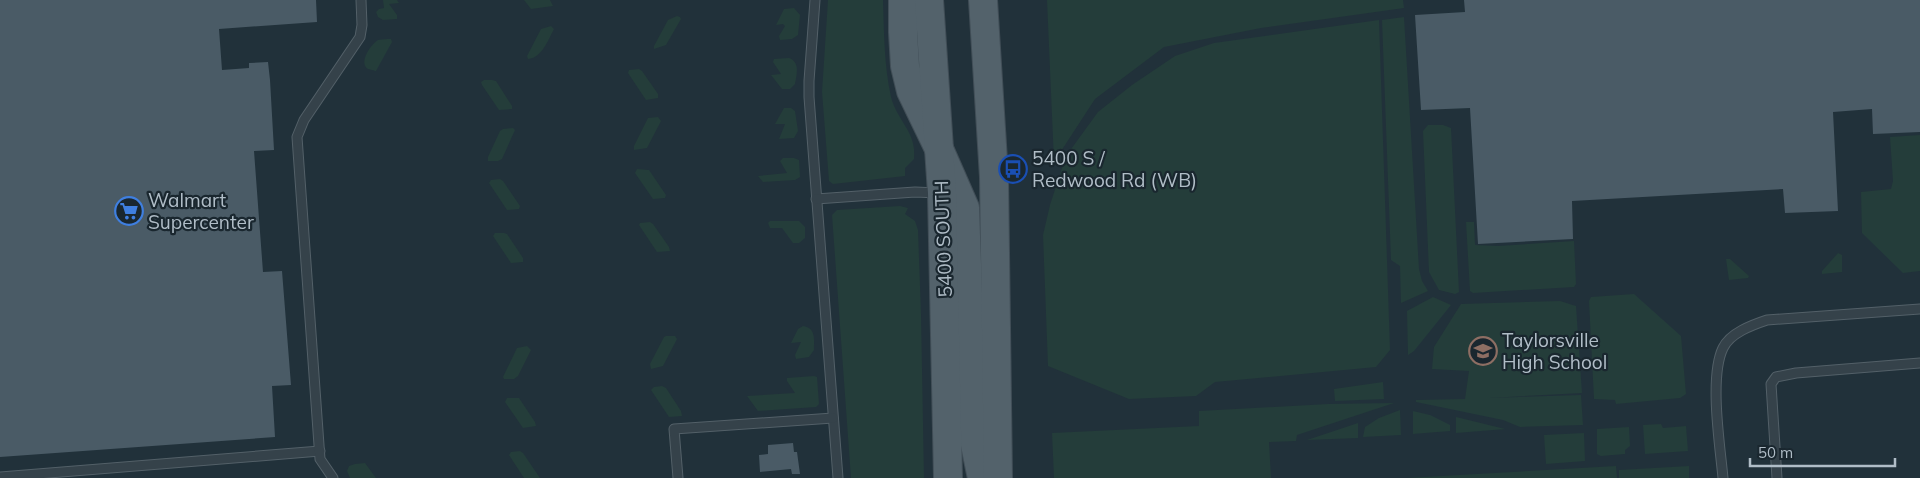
<svg xmlns="http://www.w3.org/2000/svg" width="1920" height="478" font-family="Mulish,sans-serif">
<style>
.green{fill:#243d3a}
.building{fill:#4a5b66}
.lines{fill:none;stroke-linecap:round;stroke-linejoin:round}
.lane-casing{stroke:#536068;stroke-width:11}
.primary-casing{stroke:#414e57;stroke-width:30}
.lane{stroke:#35424a;stroke-width:9}
.primary{stroke:#53626b;stroke-width:28}
.labels{text-anchor:middle;stroke-width:4.5;stroke-linejoin:round;paint-order:stroke}
.poi-label{font-size:19px;fill:#b0bdc7;stroke:#1a272f;text-anchor:start}
.street-label{font-size:19px;fill:#b0bdc7;stroke:#1a272f}
</style>
<rect width="100%" height="100%" fill="#21313a"/>
<g class="green">
<polygon points="383,0 397,0 399,3 389,4 397,15 397,19 383,20 378,17 376,12 379,9 384,8"/>
<polygon points="524,0 550,0 553,6 531,9"/>
<path d="M828,0H883C884,33 884,65 891,97C897,121 917,132 914,159L905,168V176L833,184L829,181L822,92Z"/>
<polygon points="1047,0 1403,0 1404,8 1261,28 1164,47 1095,99 1054,162"/>
<polygon points="794,8 800,15 798,35 792,39 780,40 779,36 785,26 783,24 776,25 784,9"/>
<polygon points="677,16 680,17 681,19 666,45 654,49 654,46 668,20"/>
<polygon points="1404,17 1419,269 1422,281 1428,291 1401,303 1400,266 1391,260 1382,20"/>
<polygon points="1379,20 1390,350 1376,367 1215,382 1196,396 1129,399 1048,366 1043,235 1050,205 1066,156 1098,112 1132,85 1175,56 1214,43"/>
<path d="M551,26L554,29C548,40 542,58 528,59L527,56L541,29Z"/>
<path d="M391,39L392,42L376,71C375,71 369,69 368,69C358,63 371,44 378,40C382,39 387,39 391,39Z"/>
<path d="M789,58C800,62 797,74 795,84L790,89H782L771,75L781,74L773,62L774,59Z"/>
<polygon points="639,69 642,71 658,94 658,98 646,100 628,73 629,70"/>
<polygon points="484,80 492,80 496,81 512,106 512,109 499,110 482,85 481,82"/>
<polygon points="784,108 791,108 795,111 798,131 794,138 779,139 785,124 775,124"/>
<polygon points="658,117 661,121 647,148 634,150 634,146 648,118"/>
<polygon points="1428,125 1443,125 1451,128 1459,292 1455,294 1439,290 1429,272 1423,131"/>
<polygon points="503,129 513,128 515,130 502,159 498,161 488,161 488,157 500,131"/>
<polygon points="1920,135 1920,271 1903,273 1862,233 1861,192 1891,189 1893,181 1890,137"/>
<polygon points="783,158 794,158 799,160 800,177 795,180 763,182 758,176 787,173 780,161"/>
<polygon points="637,169 649,170 666,195 665,198 653,199 635,173"/>
<polygon points="491,180 500,179 503,181 520,206 519,209 507,210 489,183"/>
<polygon points="900,206 908,208 905,214 915,221 918,230 921,314 924,478 851,478 832,215 837,210"/>
<polygon points="770,221 799,221 805,227 805,238 799,243 793,243 782,228 770,228 768,223"/>
<polygon points="650,222 653,224 669,247 670,251 657,252 639,225 640,223"/>
<polygon points="1466,222 1474,222 1475,245 1498,246 1574,241 1576,284 1574,287 1473,293 1470,291"/>
<polygon points="495,233 504,233 507,234 523,258 523,262 511,263 493,236"/>
<polygon points="1838,253 1842,255 1842,272 1822,274 1822,271"/>
<polygon points="1726,259 1730,259 1749,276 1748,278 1729,280"/>
<polygon points="1634,294 1681,336 1686,394 1680,398 1616,404 1615,400 1594,399 1589,301 1591,297"/>
<polygon points="1433,297 1451,305 1414,351 1408,355 1407,311"/>
<polygon points="1560,301 1576,306 1582,393 1489,398 1581,395 1583,425 1520,427 1503,420 1416,402 1416,400 1465,399 1469,371 1432,369 1434,347 1461,304"/>
<path d="M803,326C816,328 814,339 814,350L809,357L796,359L795,355L801,342L791,343L798,329Z"/>
<polygon points="666,336 675,336 677,339 663,366 651,369 650,364 664,337"/>
<polygon points="527,346 531,350 518,376 514,379 504,379 503,377 517,348"/>
<polygon points="814,376 817,377 819,404 816,407 758,411 747,396 795,393 787,381 787,378"/>
<polygon points="1383,382 1384,399 1335,401 1334,389"/>
<polygon points="654,387 662,386 666,388 681,411 682,416 669,417 651,390"/>
<polygon points="507,398 519,398 535,422 536,426 523,428 505,402"/>
<polygon points="1394,403 1297,435 1296,441 1269,442 1271,478 1054,478 1052,433 1199,426 1199,411 1328,404"/>
<polygon points="1400,410 1401,435 1363,437 1365,427 1379,418"/>
<polygon points="1413,411 1430,415 1450,425 1450,431 1413,434"/>
<polygon points="1456,417 1505,429 1506,429 1456,433"/>
<polygon points="1358,423 1358,438 1307,440"/>
<polygon points="1661,424 1663,428 1686,426 1688,451 1645,454 1643,425"/>
<polygon points="1629,427 1630,446 1625,450 1625,454 1601,456 1597,454 1597,429"/>
<polygon points="1584,433 1585,461 1546,464 1544,435"/>
<polygon points="520,451 523,453 540,478 524,478 509,455 511,452"/>
<polygon points="365,463 376,478 350,478 347,471 349,466 355,464"/>
<polygon points="1616,466 1617,478 1406,478"/>
<polygon points="1689,466 1689,478 1619,478 1619,470"/>
</g>
<g class="building">
<polygon points="0,0 316,0 317,22 219,29 222,70 249,68 249,63 268,62 270,80 274,150 254,151 263,272 282,271 291,385 272,386 275,437 0,457"/>
<polygon points="1464,0 1920,0 1920,132 1873,134 1872,109 1833,112 1838,211 1785,213 1783,189 1572,201 1573,239 1478,244 1470,108 1421,110 1415,15 1465,12"/>
<polygon points="793,443 794,452 797,452 800,474 792,474 791,469 760,472 759,455 768,454 768,445"/>
</g>
<g class="lines">
<defs>
<g id="lane">
<polyline points="815,0 809,81 809,97 838,478"/>
<polyline points="816,199 915,192 938,193"/>
<polyline points="0,477 320,451"/>
<polyline points="333,478 320,459 297,137 304,120 360,37 362,25 361,0"/>
<polyline points="678,478 674,429 833,418"/>
<path d="M1723,478C1720,445 1709,377 1723,348C1730,333 1752,325 1767,320L1920,309"/>
<polyline points="1777,478 1771,384 1776,377 1796,373 1920,363"/>
</g>
<g id="primary">
<polyline points="903,0 903,32 905,66 911,91 940,151 965,208 973,435 982,478"/>
<polyline points="929,0 942,193 948,478"/>
<polyline points="983,0 994,177 998,478"/>
</g>
</defs>
<use href="#lane" class="lane-casing"/>
<use href="#primary" class="primary-casing"/>
<use href="#lane" class="lane"/>
<use href="#primary" class="primary"/>
</g>
<defs>
<symbol id="bus-ring" viewBox="-11 -11 22 22"><circle r="9.5" fill="#1a272f" stroke="#1a4fb4" stroke-width="1.5"/><path d="M-5-6H5V4H4V6H2V4H-2V6H-4V4H-5ZM-3.5-4V0h7V-4ZM-3.5 1.2v1.5H-2V1.2ZM2 1.2v1.5H3.5V1.2Z" fill="#1a4fb4"/></symbol>
<symbol id="supermarket-ring" viewBox="-11 -11 22 22"><circle r="9.5" fill="#1a272f" stroke="#3f7fe0" stroke-width="1.5"/><path d="M-6-5.5h2.5l.6 2H6L4.5 2H-2.5L-4.4-4H-6ZM-1.5 3.2a1.3 1.3 0 1 0 .1 0ZM3 3.2a1.3 1.3 0 1 0 .1 0Z" fill="#3f7fe0"/></symbol>
<symbol id="school-ring" viewBox="-11 -11 22 22"><circle r="9.5" fill="#1a272f" stroke="#8d6e63" stroke-width="1.5"/><path d="M0-5L7-2L0 1L-7-2ZM-4 1L0 2.5L4 1V4Q0 6-4 4Z" fill="#8d6e63"/></symbol>
</defs>
<g fill-rule="evenodd">
<use href="#bus-ring" x="997" y="153" width="32" height="32"/>
<use href="#supermarket-ring" x="113" y="195" width="32" height="32"/>
<use href="#school-ring" x="1467" y="335" width="32" height="32"/>
</g>
<g class="labels">
<g class="poi-label">
<text x="1032" y="165">5400 S /<tspan x="1032" dy="22">Redwood Rd (WB)</tspan></text>
<text x="148" y="207">Walmart<tspan x="148" dy="22">Supercenter</tspan></text>
<text x="1502" y="347">Taylorsville<tspan x="1502" dy="22">High School</tspan></text>
</g>
<g class="street-label">
<text transform="translate(943 239) rotate(-92)" y="7">5400 SOUTH</text>
</g>
</g>
<path d="M1750 458v8h145v-8" fill="none" stroke="#b0bdc7" stroke-width="2.5"/>
<text x="1758" y="458" font-size="15" fill="#b0bdc7" stroke="#1a272f" stroke-width="4" paint-order="stroke">50 m</text>
</svg>
